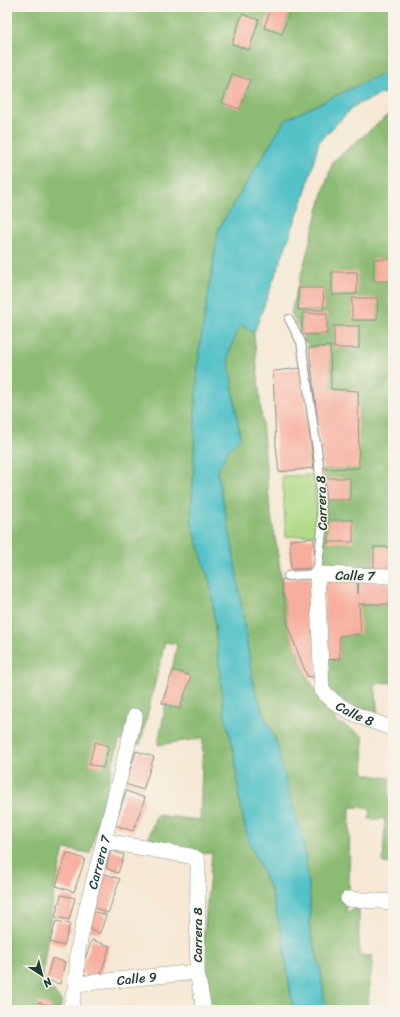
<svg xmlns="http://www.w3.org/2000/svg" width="400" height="1017" font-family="Sriracha,sans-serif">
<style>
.green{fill:#b0db86;stroke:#688c5d}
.forest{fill:#8cbb73;stroke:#567c54}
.water{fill:#54c2c8;stroke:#3a807e}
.building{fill:#f7ae9d}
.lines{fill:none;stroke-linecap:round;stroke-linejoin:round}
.lane-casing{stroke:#8a9284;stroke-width:10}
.street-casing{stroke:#8a9284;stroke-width:16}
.lane{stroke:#fff;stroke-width:8}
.street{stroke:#fff;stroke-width:15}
.labels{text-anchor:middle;stroke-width:3;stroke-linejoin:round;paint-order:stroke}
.street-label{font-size:13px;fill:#1f3d34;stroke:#f7f3e8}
</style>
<rect width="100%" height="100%" fill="#f7f3e8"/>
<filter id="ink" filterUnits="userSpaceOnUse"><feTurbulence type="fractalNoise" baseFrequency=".025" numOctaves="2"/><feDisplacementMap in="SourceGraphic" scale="8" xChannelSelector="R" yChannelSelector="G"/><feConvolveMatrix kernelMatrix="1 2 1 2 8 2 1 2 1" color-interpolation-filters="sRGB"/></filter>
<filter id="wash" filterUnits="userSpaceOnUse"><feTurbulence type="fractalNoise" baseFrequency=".012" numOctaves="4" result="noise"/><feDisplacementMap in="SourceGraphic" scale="16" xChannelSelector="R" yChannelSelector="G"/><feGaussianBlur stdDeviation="0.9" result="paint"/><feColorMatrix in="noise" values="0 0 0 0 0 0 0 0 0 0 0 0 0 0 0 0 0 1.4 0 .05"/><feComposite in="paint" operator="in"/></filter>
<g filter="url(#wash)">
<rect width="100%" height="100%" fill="#f6e8d4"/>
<polygon class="green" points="314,475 318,534 286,537 282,476"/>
<g class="forest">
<polygon points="7,7 393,7 393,70 369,80 285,120 219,228 199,351 195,411 194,465 191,520 211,587 224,712 235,757 239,798 247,837 271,891 282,935 293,1010 203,1010 199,984 212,853 196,854 147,843 156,815 200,820 203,738 158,745 177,644 165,642 140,745 119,740 90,853 64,849 54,892 42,978 62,1002 59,1010 7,1010"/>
<polygon points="393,111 393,547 374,547 374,569 321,570 326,514 323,469 359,467 331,389 330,346 309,348 291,312 323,193 333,161"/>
<polygon points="240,323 254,333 270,509 278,555 288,627 307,676 328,710 338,722 363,736 364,774 390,778 388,797 393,797 393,864 383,863 385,819 369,819 371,808 350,807 349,888 346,912 359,908 359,955 373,956 367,1010 326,1010 320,968 310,930 310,898 306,872 276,741 262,710 253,683 232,544 217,472 228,450 240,438 228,355"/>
<polygon points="393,583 393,682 375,684 378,717 346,703 326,687 326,660 340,659 339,636 358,604 393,604"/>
</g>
<polygon class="water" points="393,70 393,89 354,106 319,142 305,194 254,333 240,324 228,355 240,438 228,450 217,472 232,544 253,683 262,710 276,741 288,789 304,843 310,898 310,930 320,968 326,1010 293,1010 282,935 271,891 247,837 239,798 235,757 224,712 211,587 191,520 194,465 195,411 199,351 219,228 285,120 369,80"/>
<g id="blocks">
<g class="building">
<polygon points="271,7 291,7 282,34 264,28"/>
<polygon points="242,14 259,20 249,50 232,44"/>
<polygon points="232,74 250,80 240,109 222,103"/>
<polygon points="373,259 393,259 393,281 374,281"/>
<polygon points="332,272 357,272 357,294 332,295"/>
<polygon points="298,288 323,288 324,310 298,310"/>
<polygon points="352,298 378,298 377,320 352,320"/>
<polygon points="302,313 327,313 327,334 302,335"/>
<rect x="334" y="326" width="25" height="22"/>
<polygon points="330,346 331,389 358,391 359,468 323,469 309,348"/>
<polygon points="302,368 314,468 279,472 276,445 273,371"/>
<rect x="325" y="478" width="25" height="22"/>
<rect x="328" y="520" width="25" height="22"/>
<polygon points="314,538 315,568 291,569 290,540"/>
<rect x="374" y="547" width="19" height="22"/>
<polygon points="310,577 317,678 307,676 288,627 281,580"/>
<polygon points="323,580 357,582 358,594 359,581 393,583 393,604 359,604 361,634 339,636 340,659 326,660"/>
<polygon points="173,670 191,676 180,709 162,703"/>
<polygon points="95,742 109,746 103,768 89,764"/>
<polygon points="136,751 154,757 143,790 125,784"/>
<polygon points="126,791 145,798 133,831 115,825"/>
<polygon points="111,850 124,855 118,873 106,868"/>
<polygon points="67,853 85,859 74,892 56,886"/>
<polygon points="102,873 120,879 108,913 90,906"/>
<polygon points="61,895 75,898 69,920 55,917"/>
<polygon points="91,911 106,915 100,933 86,929"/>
<polygon points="56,921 70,924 64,946 50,942"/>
<polygon points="92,940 110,946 99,979 80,973"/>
<polygon points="52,958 65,962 60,984 46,980"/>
<polygon points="38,1002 52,1006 51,1010 36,1010"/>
</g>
</g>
</g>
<g filter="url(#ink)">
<use href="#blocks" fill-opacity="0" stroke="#8a9284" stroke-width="1"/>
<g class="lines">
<defs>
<polyline id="lane" points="288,576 317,574 322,530 319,463 301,342 289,319"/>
<g id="street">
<path id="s1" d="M393,576L317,574L322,690C339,711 368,719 393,729"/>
<polyline points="104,841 190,856 197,859 198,864 197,972 204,1010"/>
<polyline points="348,899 393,902"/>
<path id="s2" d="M76,984L197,972"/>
<path id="s3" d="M70,1010L76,984L78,950L87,906L104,841L135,716"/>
</g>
</defs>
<use href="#lane" class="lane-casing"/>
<use href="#street" class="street-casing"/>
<use href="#lane" class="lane"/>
<use href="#street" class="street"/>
</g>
</g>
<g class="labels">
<g class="street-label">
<text transform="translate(321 503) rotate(-92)" y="5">Carrera 8</text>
<text transform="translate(355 575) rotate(1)" y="5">Calle 7</text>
<text dy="5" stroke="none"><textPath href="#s1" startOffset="233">Calle 8</textPath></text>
<text dy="5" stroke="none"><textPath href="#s3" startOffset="151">Carrera 7</textPath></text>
<text transform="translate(197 935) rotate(-90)" y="5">Carrera 8</text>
<text dy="5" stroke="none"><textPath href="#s2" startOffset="61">Calle 9</textPath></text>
</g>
</g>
<rect width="400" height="1017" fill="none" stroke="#f7f3e8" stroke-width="24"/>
<g transform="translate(42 975) rotate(144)" stroke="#f7f3e8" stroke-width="3" paint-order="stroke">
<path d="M0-3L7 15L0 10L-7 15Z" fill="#1f3d34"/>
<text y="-6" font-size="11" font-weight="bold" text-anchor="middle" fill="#1f3d34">N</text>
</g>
</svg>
